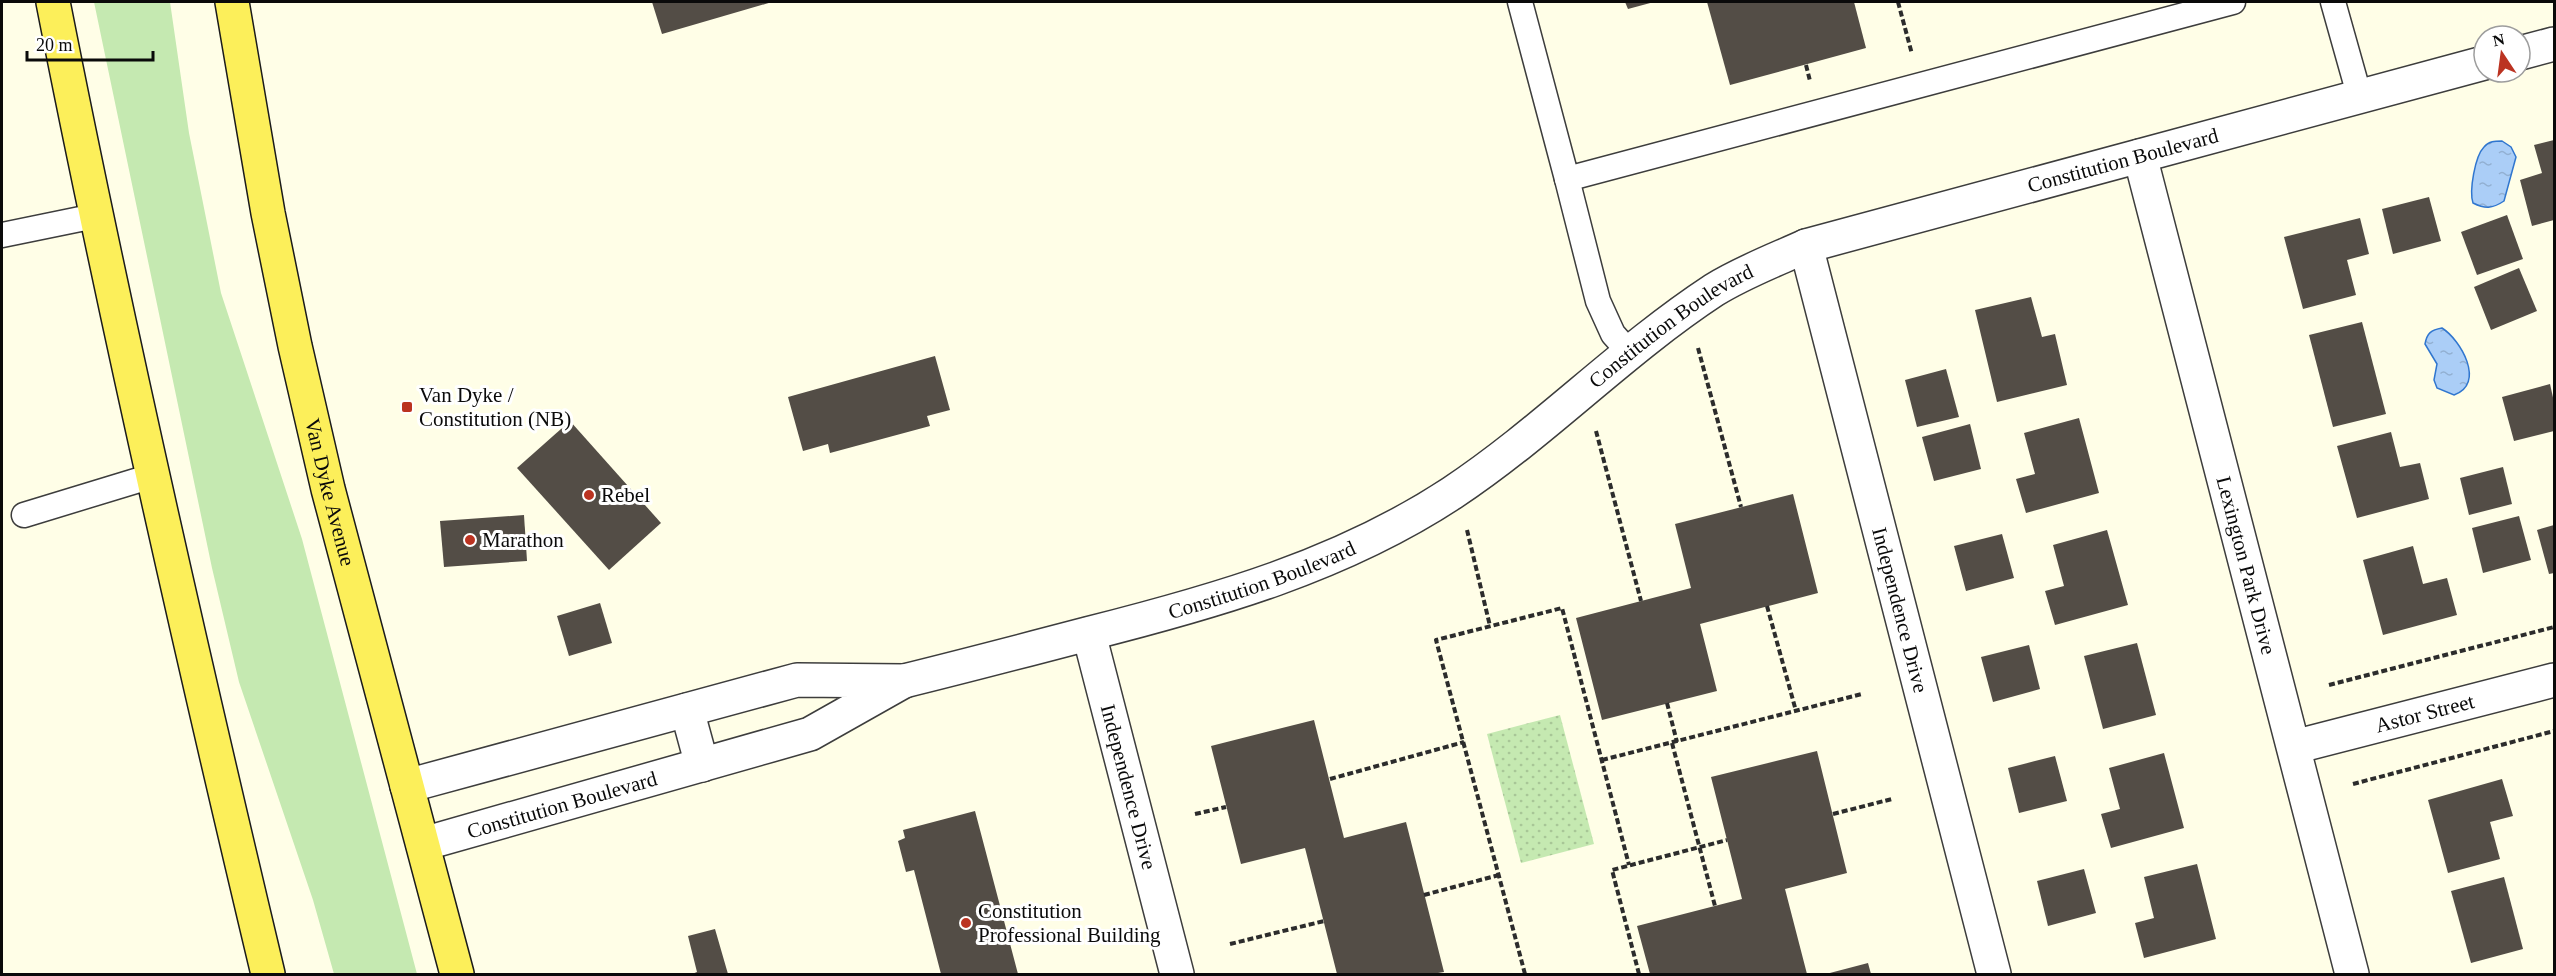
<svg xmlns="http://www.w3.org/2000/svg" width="2556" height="976" font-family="'Times New Roman',serif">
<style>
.grass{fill:#c5e9b1}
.park{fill:url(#park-dots)}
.water{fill:url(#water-ripples);stroke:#3076cf;stroke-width:1.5}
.building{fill:#534d46}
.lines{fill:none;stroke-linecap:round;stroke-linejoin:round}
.lane-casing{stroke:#3d3d3d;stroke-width:27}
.street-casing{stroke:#3d3d3d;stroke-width:36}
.primary-casing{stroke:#1b1b1b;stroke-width:36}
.path{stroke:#2c2c2c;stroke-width:4;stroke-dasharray:6 3;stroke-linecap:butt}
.lane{stroke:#fff;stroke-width:24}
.street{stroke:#fff;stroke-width:33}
.primary{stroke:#fcef5a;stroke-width:33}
.poi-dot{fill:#bb3321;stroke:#fff;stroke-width:2}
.labels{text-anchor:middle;stroke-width:6;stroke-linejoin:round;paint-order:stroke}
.street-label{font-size:21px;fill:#0a0a0a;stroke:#fff}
.poi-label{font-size:21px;fill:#0a0a0a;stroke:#fff;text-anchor:start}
</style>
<defs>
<pattern id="park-dots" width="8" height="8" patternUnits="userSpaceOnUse" patternTransform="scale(1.5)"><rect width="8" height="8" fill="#c5e9b1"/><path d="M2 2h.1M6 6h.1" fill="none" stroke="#a8c697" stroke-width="1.8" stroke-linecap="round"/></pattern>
<pattern id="water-ripples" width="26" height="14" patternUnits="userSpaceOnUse" patternTransform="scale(1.5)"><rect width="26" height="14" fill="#abcef7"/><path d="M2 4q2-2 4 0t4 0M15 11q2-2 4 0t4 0" fill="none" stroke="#92b0d2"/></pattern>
</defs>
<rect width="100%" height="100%" fill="#fffee7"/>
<polygon class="grass" points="94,2 170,2 189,133 221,293 302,539 417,974 334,974 313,900 239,682 212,568"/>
<polygon class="park" points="1560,715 1594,844 1521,863 1487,734"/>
<g class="water">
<path d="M2502,141L2511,147L2516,157L2504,201C2492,209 2485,209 2473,203C2469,191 2475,156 2484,147C2489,141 2495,141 2502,141Z"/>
<path d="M2442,328C2461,340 2486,384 2454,395L2437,388L2434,380L2437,364L2425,344C2427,333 2431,330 2442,328Z"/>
</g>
<g class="building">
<polygon points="652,2 772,2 662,34"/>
<polygon points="1625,2 1654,2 1628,9"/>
<polygon points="1707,2 1854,2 1866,48 1730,85"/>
<polygon points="2554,140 2554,220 2532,226 2520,180 2542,173 2534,145"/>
<polygon points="2429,197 2441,241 2393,254 2382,209"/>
<polygon points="2507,215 2523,259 2477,275 2461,232"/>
<polygon points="2360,218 2369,254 2347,260 2356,295 2303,309 2284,237"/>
<polygon points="2519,268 2537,311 2491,330 2474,287"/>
<polygon points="2031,297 2042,337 2055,334 2067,385 1997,402 1975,310"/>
<polygon points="2362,322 2386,414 2333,427 2309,335"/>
<polygon points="935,356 950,410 927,416 930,426 830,453 828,444 803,451 788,397"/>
<polygon points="1946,369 1959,417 1917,427 1905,380"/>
<polygon points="2550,384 2554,402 2554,431 2514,441 2502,397"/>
<polygon points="2079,418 2099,493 2026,513 2016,479 2035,474 2024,433"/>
<polygon points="570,421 661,523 609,570 517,468"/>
<polygon points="1970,424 1981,469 1934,481 1922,437"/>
<polygon points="2391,432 2400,467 2420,463 2429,499 2357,518 2337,446"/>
<polygon points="2503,467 2512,504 2469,515 2460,478"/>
<polygon points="1793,494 1818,593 1700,624 1717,691 1602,720 1576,618 1691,588 1675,524"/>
<polygon points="524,515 527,561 444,567 440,521"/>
<polygon points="2519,516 2531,560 2483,573 2472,528"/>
<polygon points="2554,525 2554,573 2549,574 2537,530"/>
<polygon points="2107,530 2128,605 2055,625 2045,591 2064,586 2053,545"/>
<polygon points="2002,534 2014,578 1966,591 1954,546"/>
<polygon points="2413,546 2423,584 2447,578 2457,615 2383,635 2363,560"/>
<polygon points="600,603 612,643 569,656 557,616"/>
<polygon points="2137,643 2156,715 2103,729 2084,656"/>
<polygon points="2029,645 2040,689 1993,702 1981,657"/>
<polygon points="1314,720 1344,838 1406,822 1444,972 1432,974 1337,974 1305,848 1241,864 1211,746"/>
<polygon points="1817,751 1847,873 1785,889 1807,974 1650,974 1637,926 1742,899 1711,777"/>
<polygon points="2164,753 2184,828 2111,848 2101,814 2120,809 2109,768"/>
<polygon points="2055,756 2067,801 2019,813 2008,768"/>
<polygon points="2502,779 2513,816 2490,822 2500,859 2448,873 2428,800"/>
<polygon points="975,811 1018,974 941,974 914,870 906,872 898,841 905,838 903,830"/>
<polygon points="2197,864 2216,939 2144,958 2135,923 2154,918 2144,877"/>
<polygon points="2084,869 2096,913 2048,926 2037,881"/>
<polygon points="2504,877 2523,949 2471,963 2451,891"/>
<polygon points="715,929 728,974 692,974 697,972 688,936"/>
<polygon points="1868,963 1871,974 1826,974"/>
</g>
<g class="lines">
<defs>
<g id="lane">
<polyline points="1520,2 1567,179 2233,2"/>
<polyline points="2333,2 2360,98"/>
<polyline points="1567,179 1598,301 1613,334 1629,352"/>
<polyline points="2,235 95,216"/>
<polyline points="24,515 152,476"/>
</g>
<g id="street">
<polyline points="2520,53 2554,44"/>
<path id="s1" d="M2140,156L2352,974"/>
<path id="s2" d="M1806,246L1994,974"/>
<path id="s3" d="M1089,634L1177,974"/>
<path id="s4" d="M904,681C965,666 1026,650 1087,634C1214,602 1341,566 1452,493C1544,432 1621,351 1714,290C1743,272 1775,260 1806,246L2484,63"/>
<polyline points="687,710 702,765"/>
<path id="s5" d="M2294,747L2554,680"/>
<polyline points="407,786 797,680 904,681 810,734 423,844"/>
</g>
<g id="primary">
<path d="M53,2C117,328 191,651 268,974"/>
<path id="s6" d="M232,2L268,213L295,346L328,489L457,974"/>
</g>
</defs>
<use href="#lane" class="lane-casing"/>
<use href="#street" class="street-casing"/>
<use href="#primary" class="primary-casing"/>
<g class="path">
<polyline points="1898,2 1912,54"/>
<polyline points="1806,65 1810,81"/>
<polyline points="1698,348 1741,507"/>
<polyline points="1596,431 1641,601"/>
<polyline points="1467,530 1490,626"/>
<polyline points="1767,606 1796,711"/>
<polyline points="2329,685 2554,627"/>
<polyline points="1667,703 1677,742"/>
<polyline points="1672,743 1715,906"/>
<polyline points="1602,760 1862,694"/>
<polyline points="1330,779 1464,742"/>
<polyline points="2353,784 2554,731"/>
<polyline points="1195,814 1226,807"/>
<polyline points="1833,814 1892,799"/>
<polyline points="1424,895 1499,875"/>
<polyline points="1230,944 1324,921"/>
<polyline points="1525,974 1436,640 1562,608 1629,865"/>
<polyline points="1639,974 1612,870 1727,840"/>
</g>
<use href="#lane" class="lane"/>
<use href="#street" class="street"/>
<use href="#primary" class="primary"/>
</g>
<g class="poi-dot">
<rect x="401" y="401" width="12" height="12" rx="3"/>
<circle cx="589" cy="495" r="6"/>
<circle cx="470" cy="540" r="6"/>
<circle cx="966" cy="923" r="6"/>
</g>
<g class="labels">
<g class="street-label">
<text dy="7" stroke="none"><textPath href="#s4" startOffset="1344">Constitution Boulevard</textPath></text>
<text dy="7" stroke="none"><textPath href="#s4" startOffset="858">Constitution Boulevard</textPath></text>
<text dy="7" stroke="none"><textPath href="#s6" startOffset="500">Van Dyke Avenue</textPath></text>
<text dy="7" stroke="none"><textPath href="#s1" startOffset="423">Lexington Park Drive</textPath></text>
<text dy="7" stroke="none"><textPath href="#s4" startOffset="372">Constitution Boulevard</textPath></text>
<text dy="7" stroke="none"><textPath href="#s2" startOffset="376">Independence Drive</textPath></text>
<text dy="7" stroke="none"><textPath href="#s5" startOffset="135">Astor Street</textPath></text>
<text dy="7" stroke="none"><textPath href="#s3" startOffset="158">Independence Drive</textPath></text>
<text transform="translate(562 805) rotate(-16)" y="7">Constitution Boulevard</text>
</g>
<g class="poi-label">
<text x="419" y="402">Van Dyke /<tspan x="419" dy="24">Constitution (NB)</tspan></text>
<text x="601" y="502">Rebel</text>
<text x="482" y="547">Marathon</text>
<text x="978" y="918">Constitution<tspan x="978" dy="24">Professional Building</tspan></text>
</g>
</g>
<rect width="2556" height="976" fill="none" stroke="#0a0a0a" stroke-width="6"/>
<g transform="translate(2502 54) rotate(347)"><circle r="28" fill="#ffffff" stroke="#9d9d9d" stroke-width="1.5"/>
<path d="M0-4.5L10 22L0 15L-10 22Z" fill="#bb3321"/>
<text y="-9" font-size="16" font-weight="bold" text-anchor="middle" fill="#0a0a0a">N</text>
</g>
<path d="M27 51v9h126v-9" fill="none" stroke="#0a0a0a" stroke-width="3"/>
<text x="36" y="51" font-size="18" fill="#0a0a0a" stroke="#ffffff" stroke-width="4.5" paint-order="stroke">20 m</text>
</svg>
